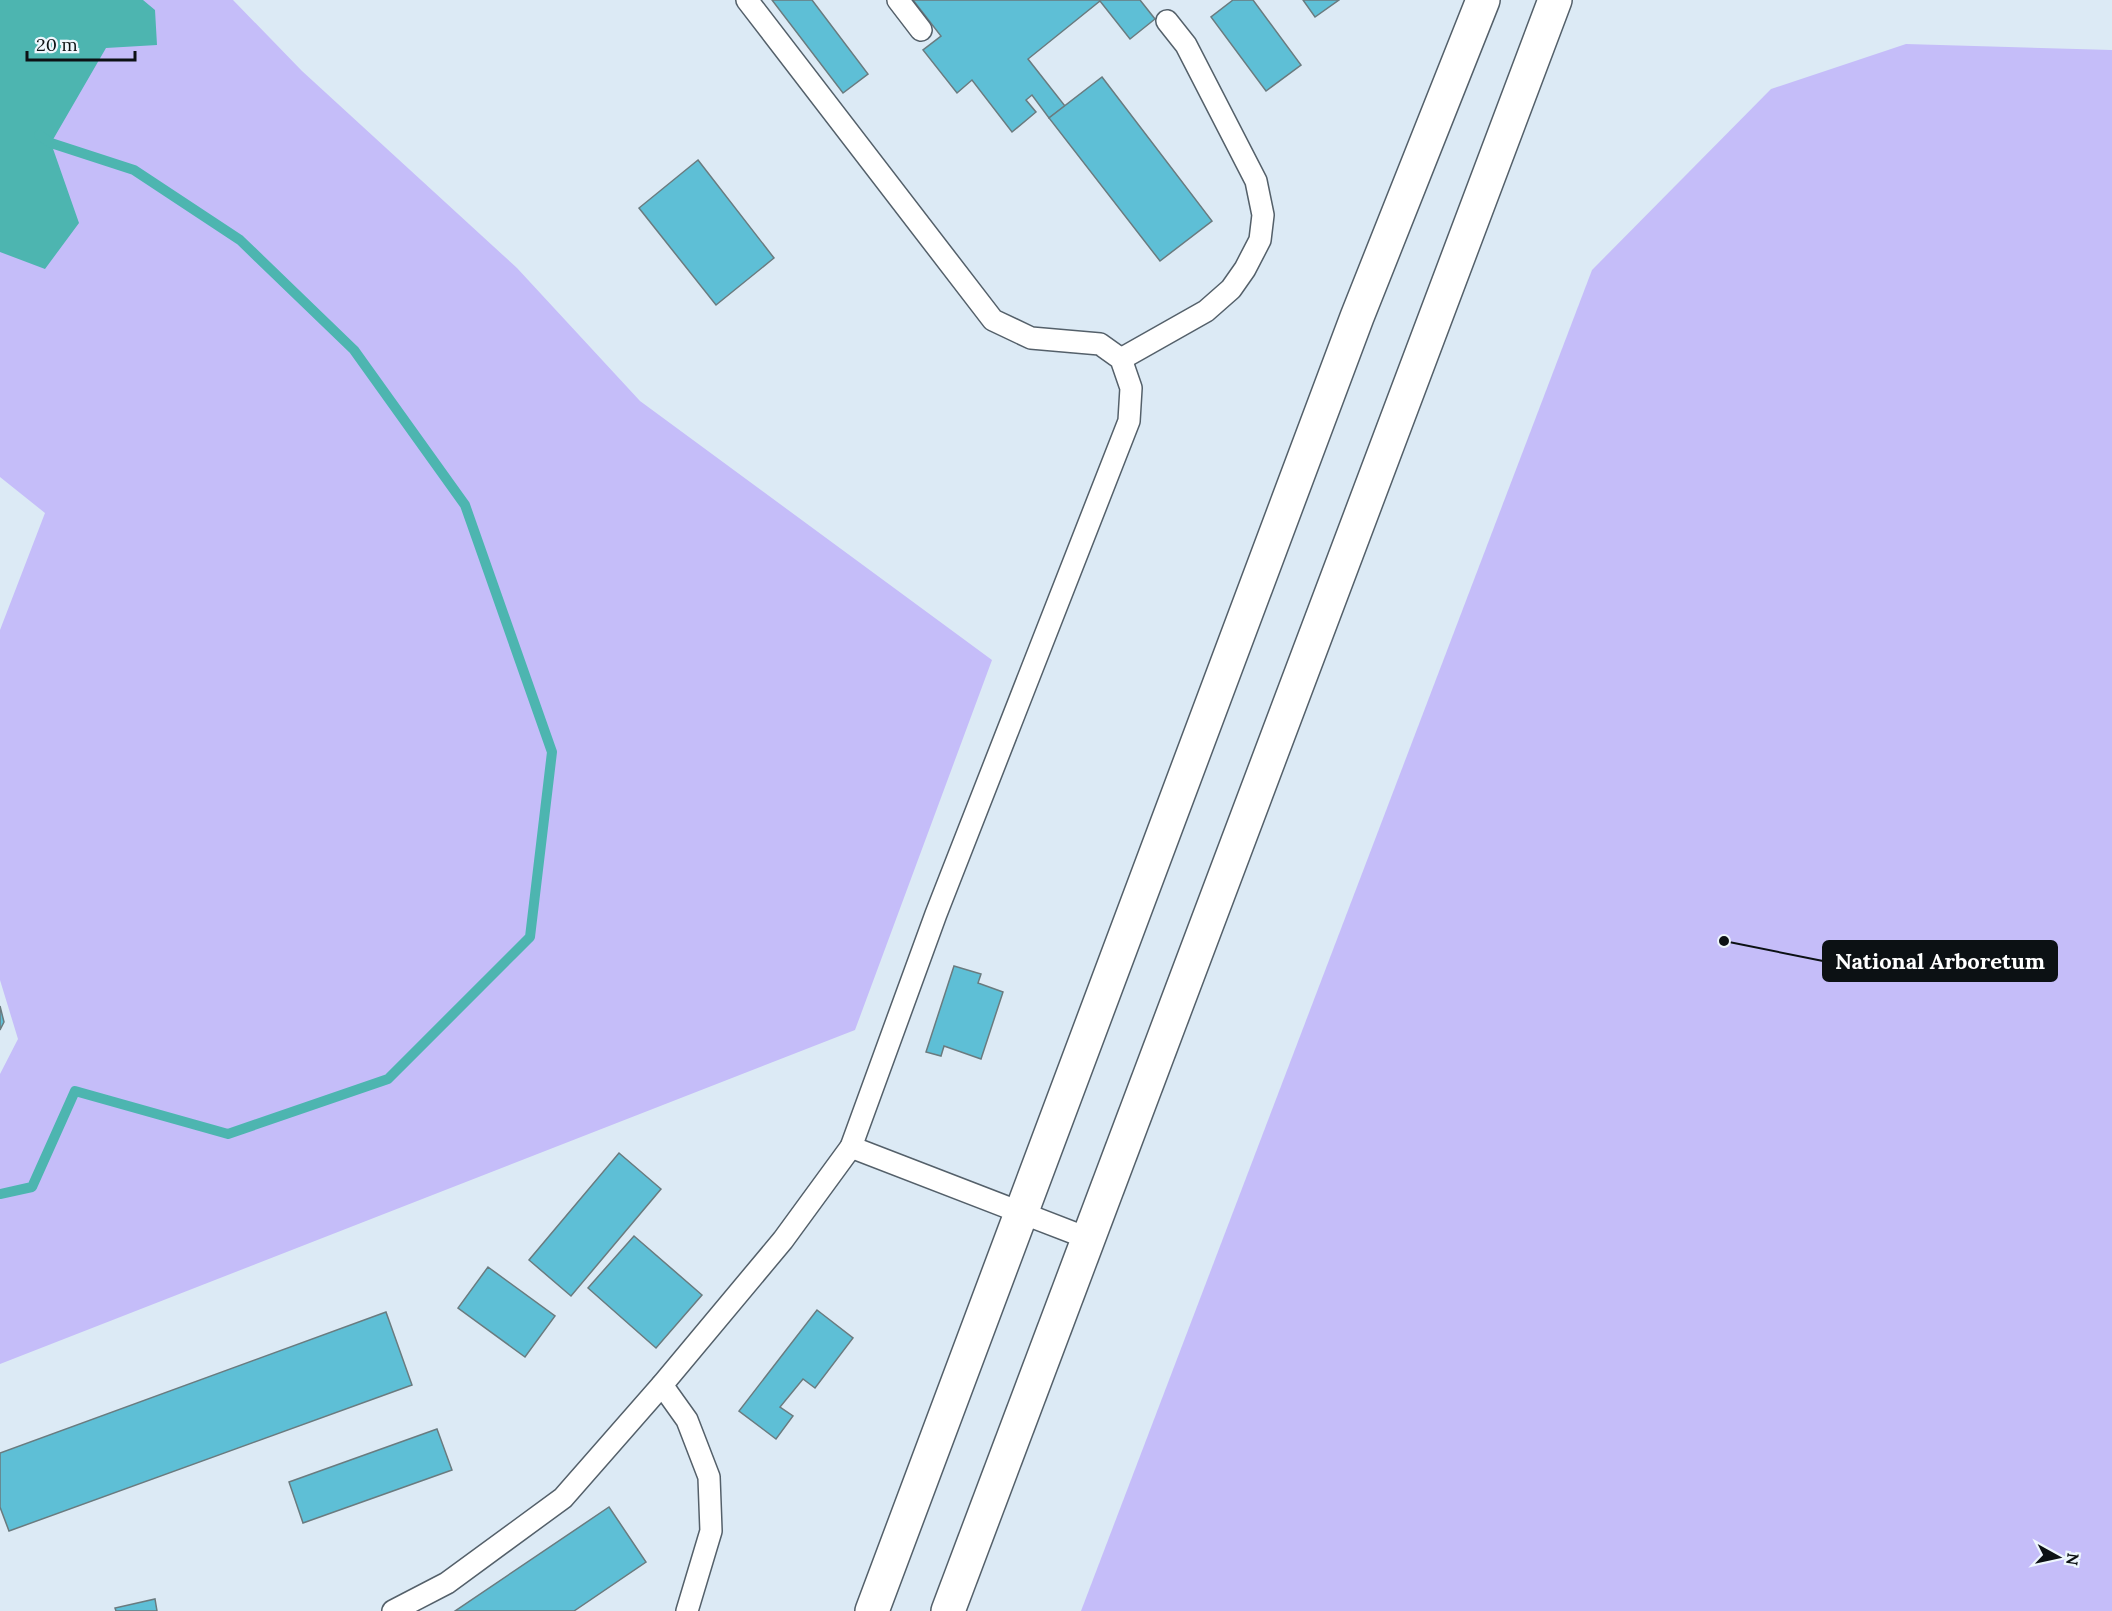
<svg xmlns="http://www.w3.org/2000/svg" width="2112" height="1611" font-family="Lora,serif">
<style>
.green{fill:#c5bdf9}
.water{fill:#4db5b0}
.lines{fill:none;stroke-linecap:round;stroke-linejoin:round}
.stream{stroke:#4db5b0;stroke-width:10}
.building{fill:#5ebfd6;stroke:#6a7b7f;stroke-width:1.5}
.service-casing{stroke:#54606a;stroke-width:24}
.secondary-casing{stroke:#54606a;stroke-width:36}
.service{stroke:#fff;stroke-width:21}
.secondary{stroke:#fff;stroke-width:33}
.leader{fill:none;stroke:#0c1114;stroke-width:2}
.callout-dot{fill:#0c1114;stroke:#eef6fd;stroke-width:2}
.callout{fill:#0c1114;stroke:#0c1114;stroke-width:2}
.callout-label{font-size:22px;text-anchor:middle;font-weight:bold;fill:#fff}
</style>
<rect width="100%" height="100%" fill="#dceaf5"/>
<g class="green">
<polygon points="0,0 233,0 302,71 517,268 640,401 992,660 855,1030 0,1364 0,1074 18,1039 0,980 0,630 45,513 0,477"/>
<polygon points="1906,44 2112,50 2112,1611 1081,1611 1592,270 1771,89"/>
</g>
<polygon class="water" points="0,0 143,0 155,10 157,45 106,48 51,143 79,223 45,269 0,252"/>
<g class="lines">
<polyline class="stream" points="0,1194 32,1187 75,1091 228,1134 388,1079 530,937 552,752 465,505 354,350 240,240 134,170 51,143 39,135"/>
</g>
<g class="building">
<polygon points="772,0 812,0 868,74 843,93"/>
<polygon points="913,0 1140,0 1155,19 1130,39 1100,1 1028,59 1065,106 1049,118 1032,95 1026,100 1036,112 1012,132 972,80 957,93 923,50 941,36"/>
<polygon points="1233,0 1253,0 1301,65 1266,91 1211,17"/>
<polygon points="1303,0 1339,0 1315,17"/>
<polygon points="1102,77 1212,221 1160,261 1049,118"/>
<polygon points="698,160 774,258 716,305 639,208"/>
<polygon points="954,966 981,974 978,983 1003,992 981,1059 944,1046 941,1056 926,1052"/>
<polygon points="0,1006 4,1022 0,1030"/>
<polygon points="619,1153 661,1189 571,1296 529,1260"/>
<polygon points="634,1236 702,1295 656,1348 588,1288"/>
<polygon points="488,1267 555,1316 525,1357 458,1308"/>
<polygon points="817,1310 853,1338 815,1388 803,1379 780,1407 793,1416 776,1439 739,1411"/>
<polygon points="386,1312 412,1385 9,1531 0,1507 0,1453"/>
<polygon points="437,1429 452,1470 303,1523 289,1482"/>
<polygon points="609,1507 646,1562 574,1611 455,1611"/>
<polygon points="155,1599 157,1611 116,1611 115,1608"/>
</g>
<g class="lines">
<defs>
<g id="service">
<polyline points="898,0 921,30"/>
<polyline points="1121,359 1206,311 1231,289 1245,269 1260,240 1263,215 1256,181 1186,45 1167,21"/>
<polyline points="851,1147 1087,1238"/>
<polyline points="662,1385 687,1420 709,1477 711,1531 687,1611"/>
<polyline points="393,1611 447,1583 563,1498 662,1385 783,1240 851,1147 936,914 1129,421 1131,388 1121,359 1100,344 1031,338 993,320 747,0"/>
</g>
<g id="secondary">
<polyline points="872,1611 1357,317 1483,0"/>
<polyline points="948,1611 1555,0"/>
</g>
</defs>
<use href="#service" class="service-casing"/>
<use href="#secondary" class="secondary-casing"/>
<use href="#service" class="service"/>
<use href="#secondary" class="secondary"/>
</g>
<path class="leader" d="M1724 941L1823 961"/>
<circle class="callout-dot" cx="1724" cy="941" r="6"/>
<rect class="callout" x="1823" y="941" width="234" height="40" rx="6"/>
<g class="callout-label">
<text x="1940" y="969">National Arboretum</text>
</g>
<g transform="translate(2058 1557) rotate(98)" stroke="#eef6fd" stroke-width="4.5" paint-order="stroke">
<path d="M0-4.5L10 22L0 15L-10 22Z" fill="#0c1114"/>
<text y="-9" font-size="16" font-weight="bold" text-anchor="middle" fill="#0c1114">N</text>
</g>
<path d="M27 51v9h108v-9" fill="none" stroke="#0c1114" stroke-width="3"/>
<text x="36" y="51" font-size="18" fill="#0c1114" stroke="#eef6fd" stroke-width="4.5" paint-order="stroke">20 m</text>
</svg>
